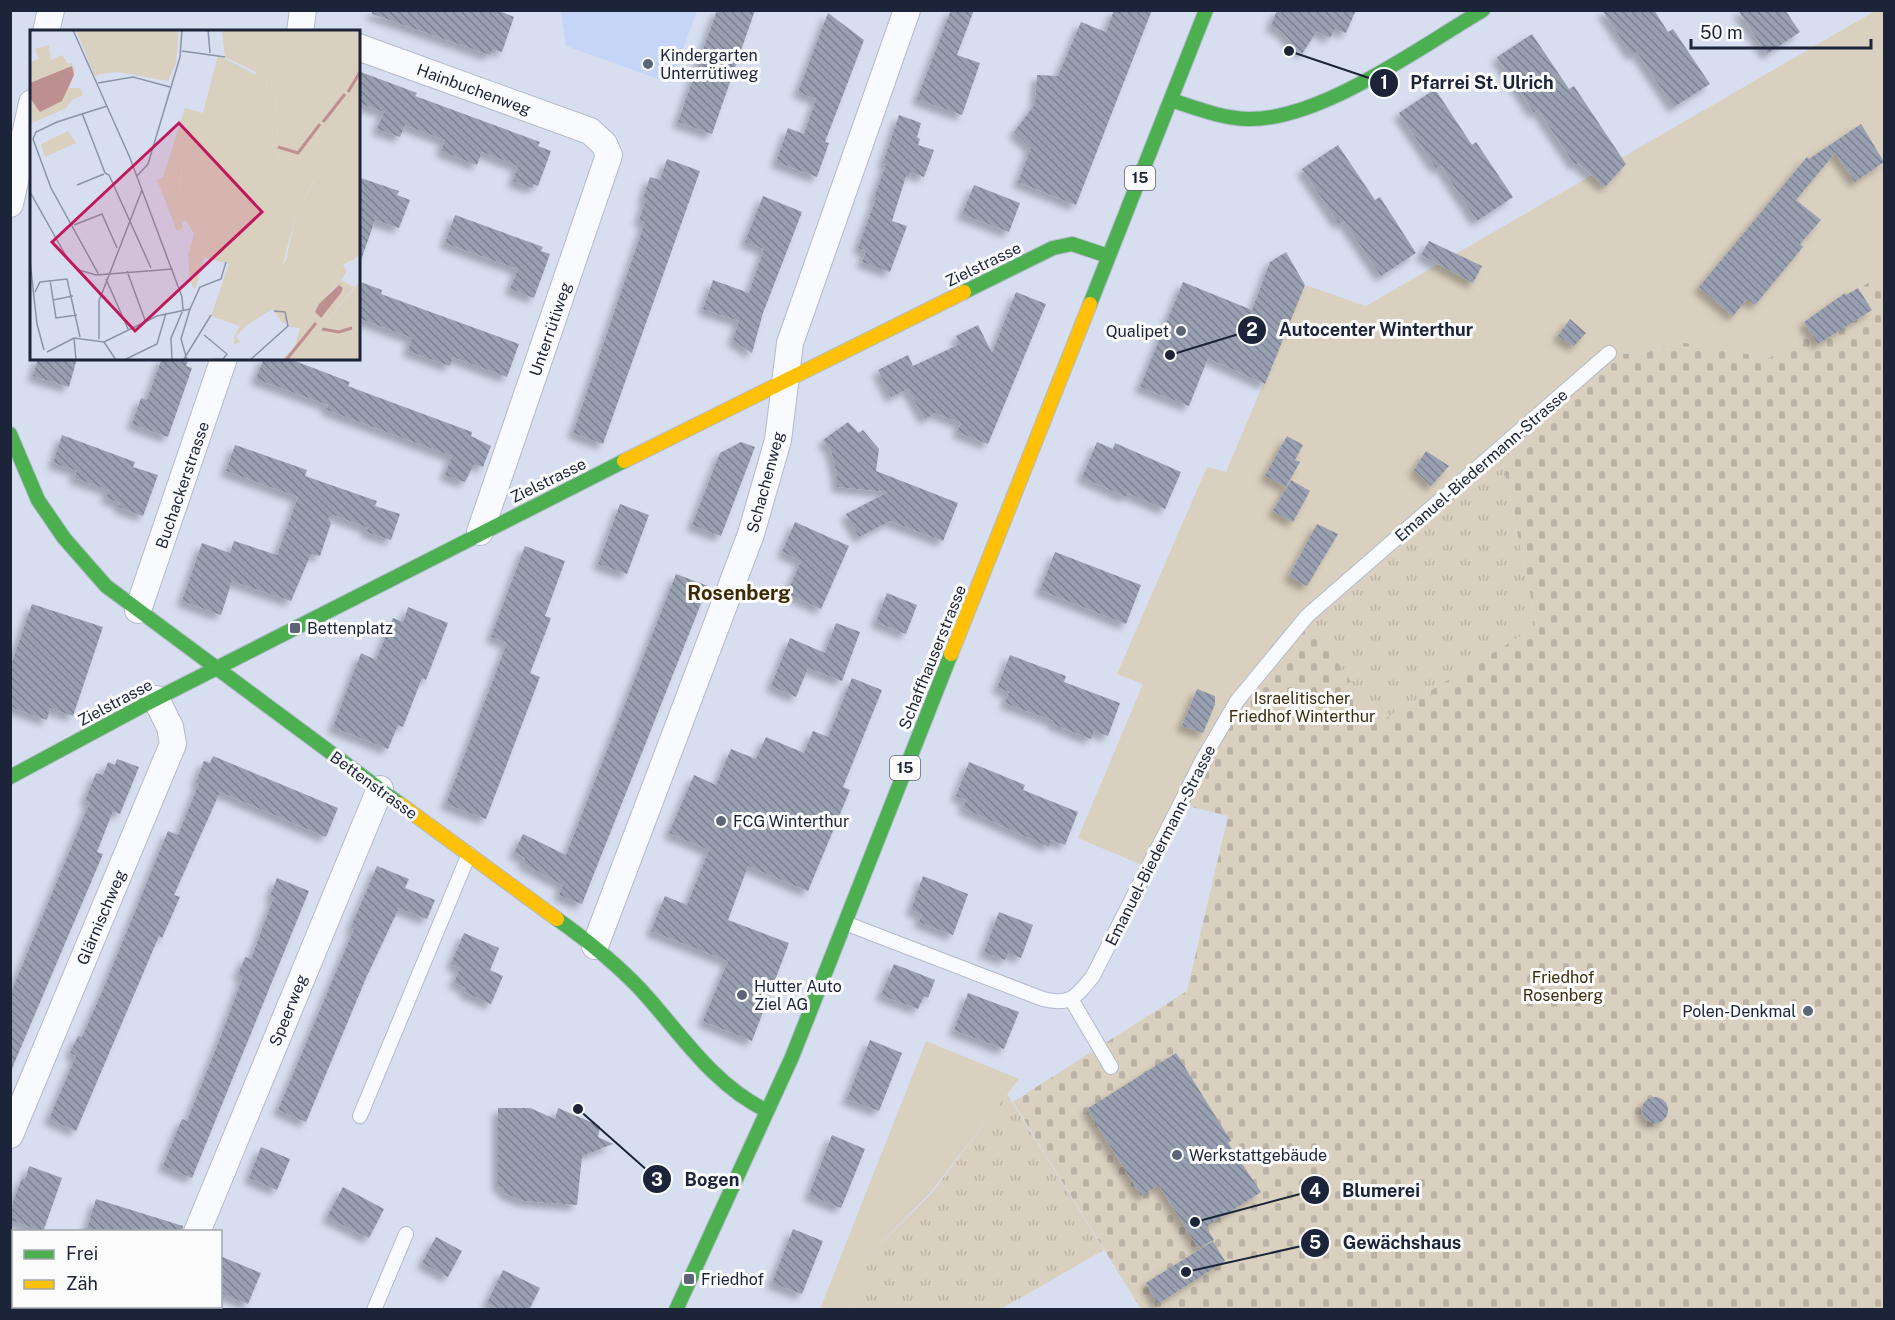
<svg xmlns="http://www.w3.org/2000/svg" width="1895" height="1320" font-family="'Public Sans',sans-serif">
<style>
.built{fill:#c5d5f7}
.grass{fill:url(#grass-tufts)}
.cemetery{fill:url(#cemetery-stones)}
.green{fill:#dad0bf}
.building{fill:url(#building-back-hatch);filter:url(#shadow)}
.lines{fill:none;stroke-linecap:round;stroke-linejoin:round}
.lane-casing{stroke:#b2bacc;stroke-width:16}
.street-casing{stroke:#b2bacc;stroke-width:28}
.fast-casing{stroke:#b2bacc;stroke-width:16}
.slow-casing{stroke:#b2bacc;stroke-width:16}
.lane{stroke:#f9fafd;stroke-width:14}
.street{stroke:#f9fafd;stroke-width:26}
.fast{stroke:#4caf50;stroke-width:14}
.slow{stroke:#ffc107;stroke-width:14}
.poi-dot{fill:#5c6578;stroke:#fbfbfb;stroke-width:2}
.labels{text-anchor:middle;stroke-width:6;stroke-linejoin:round;paint-order:stroke}
.shield{fill:#fbfbfb;stroke:#5e6472;stroke-width:1.5}
.shield-label{font-size:15px;font-weight:bold;fill:#1b2438}
.poi-label{font-size:16px;fill:#1b2438;stroke:#fbfbfb;text-anchor:start}
.street-label{font-size:16px;fill:#1b2438;stroke:#fbfbfb}
.park-label{font-size:16px;fill:#3a2d0f;stroke:#fbfbfb}
.quarter-label{font-size:20px;font-weight:bold;fill:#3c2b02;stroke:#fbfbfb}
.inset-river{fill:none;stroke:#be8f91;stroke-width:3}
.inset-road{fill:none;stroke:#8b94a6;stroke-width:1.5}
.view{fill:#c2185b;fill-opacity:0.15;stroke:#c2185b;stroke-width:3}
.inset-edge{fill:none;stroke:#1b2438;stroke-width:3}
.leader{fill:none;stroke:#1b2438;stroke-width:2}
.callout-dot{fill:#1b2438;stroke:#fbfbfb;stroke-width:2}
.mark-label{font-size:18px;text-anchor:middle;font-weight:bold;fill:#fff}
.callout-label{font-size:18px;text-anchor:middle;font-weight:bold;fill:#1b2438;stroke:#fbfbfb;stroke-width:6;stroke-linejoin:round;paint-order:stroke}
</style>
<defs>
<pattern id="grass-tufts" width="24" height="20" patternUnits="userSpaceOnUse" patternTransform="scale(1.5)"><rect width="24" height="20" fill="#dad0bf"/><path d="M3 7l-1-3M5 7V3M7 7l1-3M15 17l-1-3M17 17v-4M19 17l1-3" fill="none" stroke="#bab2a5"/></pattern>
<pattern id="cemetery-stones" width="16" height="16" patternUnits="userSpaceOnUse" patternTransform="scale(1.5)"><rect width="16" height="16" fill="#dad0bf"/><path d="M2 7V4a2 2 0 0 1 4 0v3zM10 15v-3a2 2 0 0 1 4 0v3z" fill="#bab2a5"/></pattern>
<pattern id="building-back-hatch" width="6" height="6" patternUnits="userSpaceOnUse" patternTransform="scale(1.5)"><rect width="6" height="6" fill="#98a0b1"/><path d="M-1 5l2 2M0 0l6 6M5-1l2 2" fill="none" stroke="#7b8291"/></pattern>
<filter id="shadow"><feDropShadow dx="-5.5" dy="5.5" stdDeviation="3" flood-color="#0004"/></filter>
</defs>
<rect width="100%" height="100%" fill="#d6def0"/>
<polygon class="built" points="561,11 561,10 697,11 670,83 566,46"/>
<g class="grass">
<polygon points="1500,451 1537,626 1378,724 1307,616"/>
<polygon points="1007,1094 1104,1250 1001,1309 849,1309 867,1257 931,1194"/>
</g>
<polygon class="cemetery" points="1884,273 1884,1309 1141,1309 1013,1102 1187,991 1228,816 1180,804 1203,759 1307,616 1378,723 1537,626 1500,451 1609,353 1643,354 1676,341 1769,358 1810,332 1804,322"/>
<g class="green">
<polygon points="1875,11 1884,11 1884,273 1804,321 1810,332 1769,358 1676,341 1643,354 1609,353 1342,583 1237,701 1149,868 1078,838 1143,684 1117,674 1207,467 1226,472 1305,285 1366,306"/>
<polygon points="926,1041 1019,1079 930,1193 867,1257 849,1309 820,1309"/>
</g>
<g class="building">
<polygon points="372,10 497,10 514,17 502,52 493,49 490,55 372,14"/>
<polygon points="717,10 755,10 712,134 678,122"/>
<polygon points="951,10 974,10 957,55 980,63 962,115 917,99"/>
<polygon points="1114,10 1152,10 1076,205 1018,182 1031,148 1014,132 1035,104 1037,75 1058,76 1081,22 1106,32"/>
<polygon points="1277,10 1356,10 1346,33 1335,29 1330,38 1317,31 1302,54 1281,31 1271,26"/>
<polygon points="1602,10 1654,10 1668,32 1673,29 1710,84 1674,107 1637,52 1632,55"/>
<polygon points="1738,10 1785,10 1800,32 1767,54"/>
<polygon points="828,13 864,40 825,142 829,143 817,177 776,162 788,128 804,134 816,99 798,92"/>
<polygon points="1532,34 1569,89 1574,86 1626,164 1605,187 1578,163 1575,165 1538,110 1534,113 1497,57"/>
<polygon points="358,71 417,93 415,96 540,142 538,146 551,151 538,186 534,184 532,188 513,181 518,166 482,152 477,165 441,151 445,140 405,125 400,137 377,129 384,112 358,103"/>
<polygon points="1435,89 1472,145 1476,142 1513,197 1477,221 1441,166 1436,168 1399,113"/>
<polygon points="899,115 921,123 917,137 920,139 918,145 934,150 924,177 910,172 909,177 906,176 892,221 907,226 890,272 862,262 866,251 858,248 876,198 874,198 886,164 883,163"/>
<polygon points="1861,124 1884,162 1855,182 1835,153 1796,200 1821,220 1800,244 1803,247 1755,305 1747,299 1733,316 1699,287 1807,157 1809,159"/>
<polygon points="1338,145 1375,200 1380,197 1416,253 1381,276 1344,221 1339,224 1302,169"/>
<polygon points="667,159 700,171 603,444 573,433 645,222 639,220 646,199 643,198 650,177 660,180"/>
<polygon points="358,177 399,191 397,195 410,200 399,228 375,220 361,260 358,259"/>
<polygon points="974,185 1020,203 1009,232 962,214"/>
<polygon points="763,196 802,212 763,313 752,353 733,340 739,321 703,309 713,280 749,293 764,249 745,242"/>
<polygon points="455,215 543,247 541,251 550,254 534,298 510,289 518,269 445,243"/>
<polygon points="1429,241 1482,266 1473,283 1421,255"/>
<polygon points="1286,252 1305,285 1265,384 1208,358 1189,406 1140,387 1183,282 1252,310 1270,262"/>
<polygon points="358,281 382,290 381,294 519,344 507,377 453,357 450,366 408,351 412,338 358,318"/>
<polygon points="1858,288 1872,310 1818,344 1804,322 1845,293 1846,295"/>
<polygon points="1016,292 1046,304 988,444 957,432 961,423 935,413 925,419 908,389 891,397 878,370 908,355 913,366 960,344 956,336 978,325 992,353"/>
<polygon points="1570,319 1586,333 1574,346 1558,336"/>
<polygon points="38,358 77,358 69,387 33,376"/>
<polygon points="162,358 189,358 186,366 192,368 168,437 132,424 141,398 147,400"/>
<polygon points="264,358 287,358 350,382 348,386 361,391 472,432 471,436 491,446 483,467 474,464 465,482 445,475 452,456 327,410 328,405 256,379"/>
<polygon points="848,422 859,433 863,430 879,449 876,471 958,503 943,541 890,521 859,537 846,514 888,492 837,487 837,475 831,450 823,440"/>
<polygon points="62,435 135,462 133,467 158,475 143,516 119,507 120,503 106,498 109,490 74,478 77,471 53,463"/>
<polygon points="1287,436 1303,445 1295,460 1300,462 1286,487 1265,476"/>
<polygon points="741,442 755,447 721,536 692,525 720,453"/>
<polygon points="1097,442 1113,449 1115,443 1181,472 1165,509 1128,493 1126,497 1082,477"/>
<polygon points="235,445 307,470 305,476 377,501 375,506 400,514 391,540 366,532 368,528 334,515 328,518 331,523 320,556 311,554 291,601 232,581 221,615 182,601 202,543 230,553 234,541 277,555 298,497 226,471"/>
<polygon points="1426,451 1449,466 1431,486 1414,470"/>
<polygon points="1291,480 1310,491 1293,522 1273,511"/>
<polygon points="620,504 649,515 627,574 598,564"/>
<polygon points="795,522 849,546 821,609 787,593 801,561 782,552"/>
<polygon points="1317,524 1338,534 1307,586 1289,576"/>
<polygon points="525,546 565,561 545,616 551,618 530,673 540,677 486,819 446,804 507,643 491,637"/>
<polygon points="1055,552 1141,585 1126,624 1040,590"/>
<polygon points="676,574 708,586 582,904 559,895 563,885 523,863 525,858 514,853 523,834 566,855"/>
<polygon points="887,593 917,605 906,634 876,622"/>
<polygon points="32,604 103,627 73,716 50,708 47,720 10,707 10,668"/>
<polygon points="408,607 448,623 426,680 422,678 403,727 398,725 388,749 333,727 361,653 376,660 393,618 403,622"/>
<polygon points="836,623 860,632 842,681 808,668 796,697 771,686 790,638 825,653"/>
<polygon points="1010,655 1066,676 1064,682 1120,703 1108,736 1094,731 1091,739 1053,724 1054,721 1005,703 1009,692 997,688"/>
<polygon points="852,678 882,690 843,787 850,790 808,891 748,866 728,920 789,943 752,1041 703,1021 728,961 651,931 665,896 687,905 709,850 669,833 694,775 716,785 731,749 756,759 766,737 804,753 813,731 828,737"/>
<polygon points="1197,689 1215,696 1215,704 1203,733 1182,726"/>
<polygon points="213,756 338,808 326,837 220,792 174,895 180,897 162,938 159,936 76,1131 49,1119 76,1056 70,1053 78,1036 82,1037 102,992 168,831 178,835 199,783 196,782 204,761 210,763"/>
<polygon points="117,759 139,767 120,814 113,811 97,852 103,854 10,1073 10,995 90,802 85,801 96,773 103,775 108,762 115,765"/>
<polygon points="969,762 1025,785 1023,790 1078,812 1065,845 1051,840 1049,847 963,808 966,800 956,796"/>
<polygon points="377,866 409,879 405,888 435,900 427,919 399,908 366,978 306,1122 278,1110 354,929 351,927"/>
<polygon points="923,876 968,894 953,935 919,922 922,914 911,910"/>
<polygon points="277,878 309,891 192,1178 163,1166 182,1119 187,1121 219,1041 243,977 238,975 245,957 251,959 274,897 270,896"/>
<polygon points="999,912 1033,925 1021,958 1008,953 1005,960 984,952"/>
<polygon points="464,933 499,948 490,970 503,976 491,1004 464,992 466,988 454,983 460,968 451,964"/>
<polygon points="894,964 935,980 928,998 924,996 918,1009 881,995"/>
<polygon points="968,993 1019,1012 1004,1049 954,1030"/>
<polygon points="870,1040 902,1053 879,1111 847,1099"/>
<polygon points="1176,1053 1231,1141 1228,1143 1261,1192 1206,1227 1214,1240 1198,1248 1159,1185 1141,1196 1087,1109"/>
<circle cx="1655" cy="1110" r="13"/>
<polygon points="498,1108 530,1108 555,1119 558,1108 600,1126 598,1137 613,1144 582,1156 577,1205 524,1201 504,1193 504,1188 498,1187"/>
<polygon points="832,1135 865,1149 841,1208 809,1195"/>
<polygon points="261,1147 290,1159 277,1190 249,1178"/>
<polygon points="29,1166 62,1178 43,1232 10,1220 10,1210 22,1178 25,1180"/>
<polygon points="343,1187 384,1209 369,1238 327,1217"/>
<polygon points="96,1199 183,1226 182,1232 86,1232"/>
<polygon points="793,1229 823,1241 802,1294 772,1283"/>
<polygon points="436,1237 462,1251 448,1277 422,1263"/>
<polygon points="1213,1241 1225,1261 1158,1304 1146,1283"/>
<polygon points="220,1256 261,1273 248,1304 220,1293"/>
<polygon points="503,1270 540,1288 529,1310 501,1310 487,1303"/>
</g>
<g class="lines">
<defs>
<g id="lane">
<path d="M845,923L1043,999C1070,1006 1076,997 1093,976L1203,759L1237,701L1307,616L1609,353"/>
<polyline points="1071,999 1111,1067"/>
<polyline points="360,1116 469,854"/>
<polyline points="374,1310 406,1234"/>
</g>
<g id="street">
<polyline points="46,32 51,10"/>
<polyline points="300,32 303,10"/>
<polyline points="358,47 590,131 604,144 609,155 480,532"/>
<polyline points="10,204 32,103"/>
<polyline points="138,610 224,358"/>
<polyline points="595,946 751,534 778,440 790,343 907,10"/>
<polyline points="10,1135 173,744 170,727 156,699"/>
<polyline points="197,1232 380,789"/>
<polyline points="10,1269 14,1270"/>
<polyline points="142,1306 152,1310"/>
</g>
<g id="fast">
<path d="M1171,100C1196,108 1221,118 1247,119C1320,121 1420,47 1483,10"/>
<polyline points="964,292 1053,248 1072,244 1108,256"/>
<polyline points="1090,304 1206,10"/>
<polyline points="10,434 38,500 64,538 106,586 400,804"/>
<polyline points="10,777 146,704 624,461"/>
<path d="M557,919C588,941 616,963 642,991C682,1035 712,1084 767,1111"/>
<polyline points="676,1310 792,1057 951,654"/>
</g>
<g id="slow">
<polyline points="624,461 964,292"/>
<polyline points="951,654 1090,304"/>
<polyline points="400,804 557,919"/>
</g>
</defs>
<use href="#lane" class="lane-casing"/>
<use href="#street" class="street-casing"/>
<use href="#fast" class="fast-casing"/>
<use href="#slow" class="slow-casing"/>
<use href="#lane" class="lane"/>
<use href="#street" class="street"/>
<use href="#fast" class="fast"/>
<use href="#slow" class="slow"/>
</g>
<g class="poi-dot">
<circle cx="648" cy="64" r="6"/>
<circle cx="1181" cy="331" r="6"/>
<rect x="289" y="622" width="12" height="12" rx="3"/>
<circle cx="721" cy="821" r="6"/>
<circle cx="742" cy="995" r="6"/>
<circle cx="1808" cy="1011" r="6"/>
<circle cx="1177" cy="1155" r="6"/>
<rect x="683" y="1273" width="12" height="12" rx="3"/>
</g>
<g class="labels">
<g class="shield">
<rect x="1125" y="166" width="30" height="24" rx="4.5"/>
<rect x="890" y="756" width="30" height="24" rx="4.5"/>
</g>
<g class="shield-label">
<text x="1140" y="183">15</text>
<text x="905" y="773">15</text>
</g>
<g class="poi-label">
<text x="660" y="61">Kindergarten<tspan x="660" dy="18">Unterrütiweg</tspan></text>
<text x="1169" y="337" text-anchor="end">Qualipet</text>
<text x="307" y="634">Bettenplatz</text>
<text x="733" y="827">FCG Winterthur</text>
<text x="754" y="992">Hutter Auto<tspan x="754" dy="18">Ziel AG</tspan></text>
<text x="1796" y="1017" text-anchor="end">Polen-Denkmal</text>
<text x="1189" y="1161">Werkstattgebäude</text>
<text x="701" y="1285">Friedhof</text>
</g>
<g class="street-label">
<text transform="translate(474 89) rotate(20)" y="6">Hainbuchenweg</text>
<text transform="translate(983 264) rotate(-26)" y="6">Zielstrasse</text>
<text transform="translate(550 329) rotate(-71)" y="6">Unterrütiweg</text>
<text transform="translate(1481 465) rotate(-41)" y="6">Emanuel-Biedermann-Strasse</text>
<text transform="translate(548 480) rotate(-26)" y="6">Zielstrasse</text>
<text transform="translate(765 482) rotate(-75)" y="6">Schachenweg</text>
<text transform="translate(182 485) rotate(-71)" y="6">Buchackerstrasse</text>
<text transform="translate(932 657) rotate(-68)" y="6">Schaffhauserstrasse</text>
<text transform="translate(115 702) rotate(-28)" y="6">Zielstrasse</text>
<text transform="translate(374 785) rotate(36)" y="6">Bettenstrasse</text>
<text transform="translate(1160 845) rotate(-63)" y="6">Emanuel-Biedermann-Strasse</text>
<text transform="translate(101 917) rotate(-67)" y="6">Glärnischweg</text>
<text transform="translate(288 1010) rotate(-68)" y="6">Speerweg</text>
</g>
<g class="park-label">
<text x="1302" y="704">Israelitischer<tspan x="1302" dy="18">Friedhof Winterthur</tspan></text>
<text x="1563" y="983">Friedhof<tspan x="1563" dy="18">Rosenberg</tspan></text>
</g>
<g class="quarter-label">
<text x="739" y="600">Rosenberg</text>
</g>
</g>
<g transform="translate(30 30)">
<rect width="330" height="330" fill="#d6def0"/>
<path d="M46,0H51L70,44L65,46ZM192,0H212L224,18L226,42L195,27ZM151,148L164,158L160,174L148,172ZM158,223L174,227L165,260L160,251ZM315,228L321,230L313,235L317,241L311,250L324,257L290,299L280,289L304,257ZM309,255L313,258L311,263L291,288L289,276L297,263Z" fill="#dad0bf" fill-rule="evenodd"/>
<path d="M212,0H330V224L322,231L315,229L304,257L280,289L290,299L330,251V330H252L265,316L270,298L258,297L259,290L254,294L242,279L217,295L206,306L210,312L204,315V307L210,296L181,286L201,228L229,273L256,230L266,184L285,149L249,139L246,63H236L237,46L226,45L224,18Z" fill="#dad0bf"/>
<path d="M188,25L226,45L237,46L236,62H246L249,139L285,148L266,184L250,245L220,286L192,279L206,236L159,223L164,204L156,190L152,192L149,182L148,172L160,174L164,158L151,148L152,135L163,121Z" fill="#dad0bf"/>
<path d="M51,0H149L146,33L138,51L88,42L70,44ZM19,15L21,30L32,25L38,34L42,33L45,41L39,58H50L53,65L42,70L36,78L0,94V32L9,29L5,19ZM155,78L173,83L163,125L152,135L148,172L153,198L147,201L127,150L133,147ZM38,101L46,113L15,127L11,114Z" fill="#dad0bf"/>
<path d="M42,36L44,45L32,71L10,82L0,68V53ZM309,255L313,258L311,263L291,288L285,282L289,274Z" fill="#be8f91"/>
<path class="inset-river" d="M318,62L330,42M293,92L315,64M248,117L268,123L290,94M292,299L309,302L322,298M256,330L286,293"/>
<path class="inset-road" d="M43,0L100,128L152,267L153,280L141,308L142,330M178,0L180,23M152,21L195,27M68,53L103,47L140,57M52,83L75,143L79,145L121,238M107,146L118,134L150,27L152,0M47,155L74,144M0,162L36,226L49,240L66,245L143,239M44,195L72,184L87,218M0,231L7,294L14,320M97,241L115,290M69,245L21,158L3,109L6,102L27,92L77,76M76,249L98,299M20,250L26,288L47,285M5,262L10,252L37,249L50,307M23,270L43,266M44,308L46,330M69,309V271L112,160M74,312L86,330M17,322L44,308L74,312L127,286L160,279L170,257L191,249L196,232M154,329L181,285M94,330L127,314L136,283M157,330L151,309L160,279M170,330L193,329L197,324L174,305M220,330L258,296L255,282L244,281"/>
<path class="view" d="M149,93L232,182L105,301L22,212Z"/>
<rect width="330" height="330" class="inset-edge"/>
</g>
<path class="leader" d="M1289 51L1384 83M1170 355L1252 330M578 1109L657 1179M1195 1222L1315 1190M1186 1272L1315 1243"/>
<g class="callout-dot">
<circle cx="1289" cy="51" r="6"/>
<circle cx="1170" cy="355" r="6"/>
<circle cx="578" cy="1109" r="6"/>
<circle cx="1195" cy="1222" r="6"/>
<circle cx="1186" cy="1272" r="6"/>
<circle cx="1384" cy="83" r="15"/>
<circle cx="1252" cy="330" r="15"/>
<circle cx="657" cy="1179" r="15"/>
<circle cx="1315" cy="1190" r="15"/>
<circle cx="1315" cy="1243" r="15"/>
</g>
<g class="mark-label">
<text x="1384" y="89">1</text>
<text x="1252" y="336">2</text>
<text x="657" y="1186">3</text>
<text x="1315" y="1197">4</text>
<text x="1315" y="1249">5</text>
</g>
<g class="callout-label">
<text x="1482" y="89">Pfarrei St. Ulrich</text>
<text x="1376" y="336">Autocenter Winterthur</text>
<text x="712" y="1186">Bogen</text>
<text x="1381" y="1197">Blumerei</text>
<text x="1402" y="1249">Gewächshaus</text>
</g>
<rect width="1895" height="1320" fill="none" stroke="#1b2438" stroke-width="24"/>
<rect x="12" y="1230" width="210" height="78" fill="#fbfbfb" stroke="#a1a5ad" stroke-width="1.5"/>
<rect x="24" y="1250" width="30" height="9" fill="#4caf50" stroke="#a1a5ad" stroke-width="1.5"/>
<text x="66" y="1260" font-size="18" fill="#1b2438">Frei</text>
<rect x="24" y="1280" width="30" height="9" fill="#ffc107" stroke="#a1a5ad" stroke-width="1.5"/>
<text x="66" y="1290" font-size="18" fill="#1b2438">Zäh</text>
<path d="M1691 39v9h180v-9" fill="none" stroke="#1b2438" stroke-width="3"/>
<text x="1700" y="39" font-size="18" fill="#1b2438" stroke="#fbfbfb" stroke-width="4.5" paint-order="stroke">50 m</text>
</svg>
